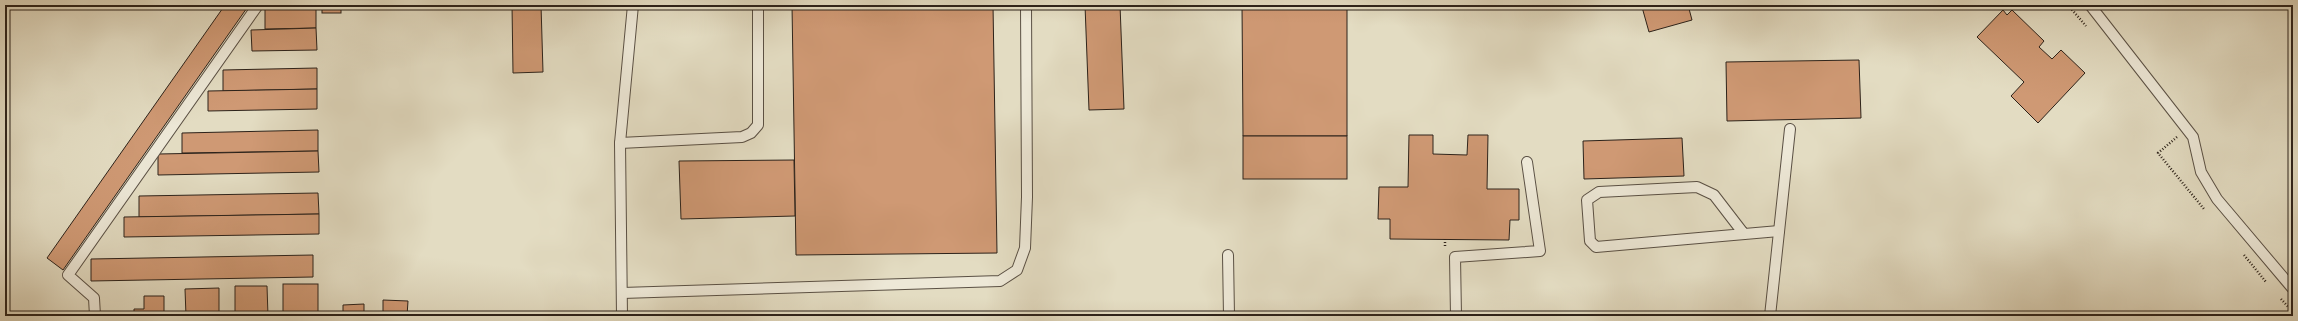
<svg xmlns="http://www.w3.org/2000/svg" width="2298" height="321" font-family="'Gentium Book Plus',serif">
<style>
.building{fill:#cf9974;stroke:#2c221a}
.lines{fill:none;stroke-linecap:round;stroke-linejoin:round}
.service-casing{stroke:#5a5044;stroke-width:12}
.path{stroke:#2c221a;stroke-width:2.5;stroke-dasharray:1 2;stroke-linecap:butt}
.service{stroke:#ede8d7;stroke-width:10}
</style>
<rect width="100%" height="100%" fill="#e3dcc2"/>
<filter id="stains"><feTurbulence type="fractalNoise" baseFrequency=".005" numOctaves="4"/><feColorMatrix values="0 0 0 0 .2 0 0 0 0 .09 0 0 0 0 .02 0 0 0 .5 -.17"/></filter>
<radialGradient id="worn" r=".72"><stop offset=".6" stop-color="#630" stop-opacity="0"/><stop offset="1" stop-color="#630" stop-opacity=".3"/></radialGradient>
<g class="building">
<polygon points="225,5 249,5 63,270 47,258"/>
<rect x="322" y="5" width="19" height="8"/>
<polygon points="541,5 543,72 513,73 512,5"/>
<polygon points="792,5 993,5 997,253 796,255"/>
<polygon points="1085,5 1120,5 1124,109 1089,110"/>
<polygon points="1242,5 1347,5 1347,136 1243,136"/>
<polygon points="1650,5 1688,5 1692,20 1649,32 1642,7"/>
<polygon points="1785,5 1805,5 1806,8 1785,9"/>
<polygon points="316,8 316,28 265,29 265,9"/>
<polygon points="2003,10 2007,15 2012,10 2044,41 2039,47 2052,59 2061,50 2085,73 2038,123 2011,96 2024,82 1977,37"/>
<polygon points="316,28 317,50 252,51 251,30"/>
<polygon points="1859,60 1861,118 1727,121 1726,62"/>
<polygon points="317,68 317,89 223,91 223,70"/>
<polygon points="317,89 317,109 208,111 208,91"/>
<polygon points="318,130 318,151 182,153 182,133"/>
<polygon points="1409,135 1433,135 1433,154 1467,155 1468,135 1488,135 1487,189 1519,189 1519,220 1510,220 1509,240 1390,239 1390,219 1378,219 1379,187 1408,187"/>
<rect x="1243" y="136" width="104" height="43"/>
<polygon points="1682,138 1684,176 1584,179 1583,141"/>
<polygon points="318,151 319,172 158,175 158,154"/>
<polygon points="794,160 795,216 681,219 679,161"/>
<polygon points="318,193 319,214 139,217 139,196"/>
<polygon points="319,214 319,234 124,237 124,217"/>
<polygon points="313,255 313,277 91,281 91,259"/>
<rect x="283" y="284" width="35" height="32"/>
<polygon points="235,286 267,286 268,316 235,316"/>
<polygon points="219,288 219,316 186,316 185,289"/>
<polygon points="144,296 164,296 164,316 134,316 134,309 144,309"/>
<polygon points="383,300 408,301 407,316 383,316"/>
<polygon points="364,304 364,316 343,316 343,305"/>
</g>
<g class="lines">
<defs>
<g id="service">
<polyline points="2090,5 2193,137 2201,172 2217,199 2293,289"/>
<polyline points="620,143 742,137 751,133 758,125 758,5"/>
<polyline points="1744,234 1714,195 1697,187 1599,192 1587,200 1590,241 1596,247 1779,231"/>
<polyline points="1228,255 1229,316"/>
<polyline points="622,293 1000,281 1017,270 1025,248 1027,197 1026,5"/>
<polyline points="95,316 94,298 68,275 258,5"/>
<polyline points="622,316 620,143 633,5"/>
<polyline points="1456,316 1455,257 1540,251 1527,162"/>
<polyline points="1770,316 1790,129"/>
</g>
</defs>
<use href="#service" class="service-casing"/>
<g class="path">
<polyline points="2068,5 2086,26"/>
<polyline points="2177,137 2158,153 2204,209"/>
<polyline points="1445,239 1445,248"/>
<polyline points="2244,255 2266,282"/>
<polyline points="2281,299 2293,312"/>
</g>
<use href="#service" class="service"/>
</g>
<rect width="2298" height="321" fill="none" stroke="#e3dcc2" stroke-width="20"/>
<rect x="6" y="6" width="2286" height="309" fill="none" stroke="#2c221a" stroke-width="2"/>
<rect x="10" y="10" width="2278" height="301" fill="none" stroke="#2c221a"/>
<rect width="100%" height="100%" filter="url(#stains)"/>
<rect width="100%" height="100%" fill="url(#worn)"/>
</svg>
